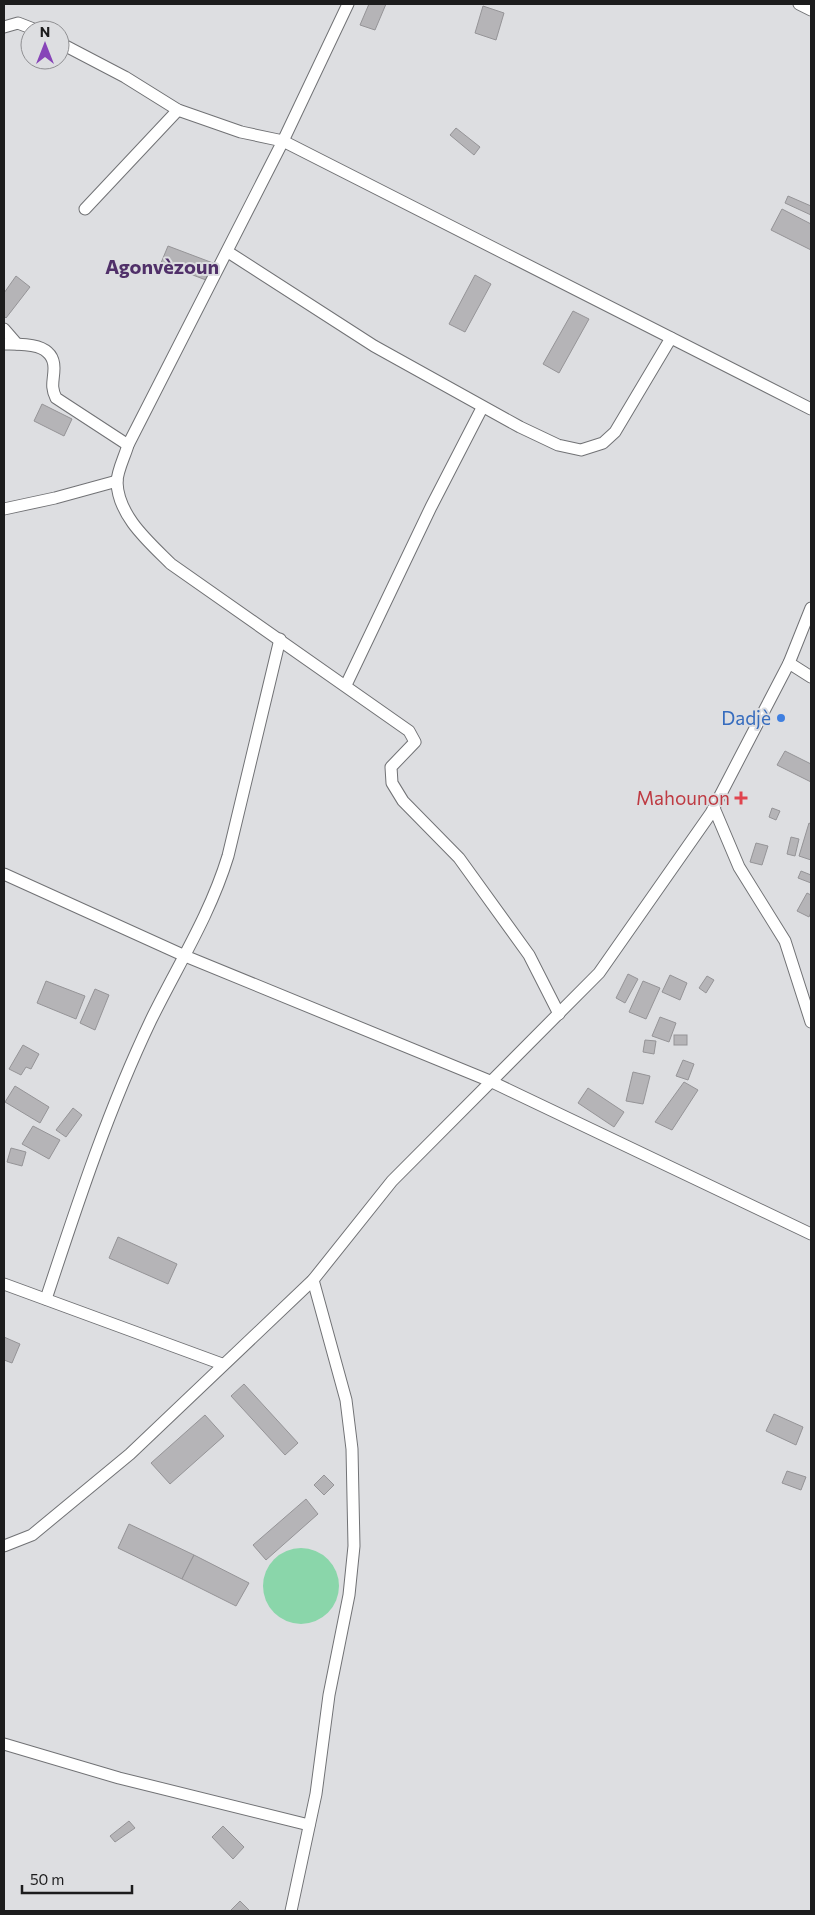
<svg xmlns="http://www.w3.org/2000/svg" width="815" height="1915" font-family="Commissioner,sans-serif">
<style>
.green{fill:#8ad6aa}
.building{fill:#b5b4b7;stroke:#959497}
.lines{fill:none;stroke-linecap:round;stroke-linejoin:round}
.minor-casing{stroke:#717275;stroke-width:13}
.minor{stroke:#fff;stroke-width:11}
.shop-dot{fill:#3f7fe0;stroke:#dddee1;stroke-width:2}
.health-dot{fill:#e0444e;stroke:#dddee1;stroke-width:2}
.labels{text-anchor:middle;stroke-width:4;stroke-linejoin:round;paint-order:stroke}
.shop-label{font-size:19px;fill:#366cbe;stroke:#dddee1;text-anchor:end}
.health-label{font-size:19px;fill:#be3a42;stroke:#dddee1;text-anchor:end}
.neighbourhood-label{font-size:20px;font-weight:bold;fill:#503069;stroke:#dddee1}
</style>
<rect width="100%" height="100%" fill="#dddee1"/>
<circle class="green" cx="301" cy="1586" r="38"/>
<g class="building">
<polygon points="369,4 386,4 375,30 360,25"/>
<polygon points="483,6 504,13 496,40 475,33"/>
<polygon points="456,128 480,147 474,155 450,135"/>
<polygon points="788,196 811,206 811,215 785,203"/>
<polygon points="782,209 811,224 811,250 771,230"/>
<polygon points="168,246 213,263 206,280 161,263"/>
<polygon points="475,275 491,284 465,332 449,324"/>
<polygon points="16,276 30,287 6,318 4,316 4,293"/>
<polygon points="573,311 589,319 559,373 543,364"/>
<polygon points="42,404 72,419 64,436 34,421"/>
<polygon points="785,751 811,764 811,782 777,765"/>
<polygon points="772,808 780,811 776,820 769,817"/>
<polygon points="809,823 811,824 811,860 799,856"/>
<polygon points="791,837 799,839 795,856 787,854"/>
<polygon points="756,843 768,846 762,865 750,862"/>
<polygon points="801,871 811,875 811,883 798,878"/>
<polygon points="807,893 811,895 811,912 809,917 797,911"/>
<polygon points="628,974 638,979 625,1003 616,998"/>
<polygon points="670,975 687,983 680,1000 662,992"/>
<polygon points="707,976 714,980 706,993 699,988"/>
<polygon points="46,981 85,996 76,1019 37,1003"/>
<polygon points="643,981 660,988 646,1019 629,1012"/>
<polygon points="95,989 109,995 95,1030 80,1023"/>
<polygon points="660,1017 676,1023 669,1042 652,1036"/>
<rect x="674" y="1035" width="13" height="10"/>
<polygon points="645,1040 656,1041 654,1054 643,1052"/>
<polygon points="23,1045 39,1054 31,1069 26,1067 21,1075 9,1069"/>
<polygon points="683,1060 694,1064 688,1080 676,1076"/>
<polygon points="633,1072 650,1076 643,1104 626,1101"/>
<polygon points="684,1082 698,1090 672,1130 655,1122"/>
<polygon points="15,1086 49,1107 40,1123 5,1102"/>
<polygon points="588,1088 624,1112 614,1127 578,1103"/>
<polygon points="73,1108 82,1115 66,1137 56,1130"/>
<polygon points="33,1126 60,1140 49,1159 22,1144"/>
<polygon points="11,1148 26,1152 22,1166 7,1162"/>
<polygon points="118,1237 177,1264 168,1284 109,1258"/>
<polygon points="4,1337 20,1344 12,1363 4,1360"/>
<polygon points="244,1384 298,1443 285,1455 231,1396"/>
<polygon points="774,1414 803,1427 796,1445 766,1431"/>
<polygon points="205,1415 224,1436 170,1484 151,1463"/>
<polygon points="787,1471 806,1477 801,1490 782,1483"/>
<polygon points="324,1475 334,1485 324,1495 314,1485"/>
<polygon points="306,1499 318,1514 266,1560 253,1545"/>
<polygon points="129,1524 194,1555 182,1579 118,1548"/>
<polygon points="194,1555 249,1583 236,1606 182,1579"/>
<polygon points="129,1821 135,1828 115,1842 110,1836"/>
<polygon points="223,1826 244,1847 233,1859 212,1837"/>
<polygon points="240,1901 250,1911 230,1911"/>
</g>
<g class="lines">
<defs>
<g id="minor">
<polyline points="348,4 283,141 811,409"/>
<polyline points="799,4 811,10"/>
<polyline points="4,27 18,23 36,30"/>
<path d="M60,43L125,77L178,110L241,132L283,141L128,445C125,456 117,471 117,482C118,516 149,542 171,564L409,731L415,742L391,767L392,783L403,801L459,858L529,955L559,1014"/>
<polyline points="85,209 178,110"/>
<polyline points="228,252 374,346 520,427 558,445 581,450 603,443 615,432 671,338"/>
<polyline points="4,329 17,344"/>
<path d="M4,344C21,344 54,342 54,368C54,380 50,386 56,398L128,445"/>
<polyline points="4,509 55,498 117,481"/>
<polyline points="789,663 811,677"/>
<polyline points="346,685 431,507 482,408"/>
<polyline points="714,808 739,867 785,941 811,1022"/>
<polyline points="4,874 185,956 490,1081 811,1234"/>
<polyline points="4,1284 222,1364"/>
<path d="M46,1299C77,1205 108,1110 151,1020C178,965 210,915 228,856L280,639"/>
<polyline points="4,1546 32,1535 130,1454 313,1280 392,1181 599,973 711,813 789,663 811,608"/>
<polyline points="4,1744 119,1778 309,1825"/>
<polyline points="291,1911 316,1794 329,1695 349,1595 354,1546 352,1449 346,1400 313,1280"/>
</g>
</defs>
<use href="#minor" class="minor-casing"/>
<use href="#minor" class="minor"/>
</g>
<circle class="shop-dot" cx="781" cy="718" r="5"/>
<path class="health-dot" d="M738.5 790.5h5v5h5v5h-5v5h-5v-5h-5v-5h5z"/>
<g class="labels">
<g class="shop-label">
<text x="771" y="725">Dadjè</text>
</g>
<g class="health-label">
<text x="730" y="805">Mahounon</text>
</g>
<g class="neighbourhood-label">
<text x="162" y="274">Agonvèzoun</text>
</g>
</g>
<rect width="815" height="1915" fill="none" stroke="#1c1c1d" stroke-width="10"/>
<g transform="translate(45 45)"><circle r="24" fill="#dddee1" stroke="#909093"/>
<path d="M0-4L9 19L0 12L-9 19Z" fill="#8744b8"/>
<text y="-8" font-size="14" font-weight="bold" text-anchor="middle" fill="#1c1c1d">N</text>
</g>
<path d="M22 1885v8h110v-8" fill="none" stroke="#1c1c1d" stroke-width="2.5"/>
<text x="30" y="1885" font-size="15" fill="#1c1c1d" stroke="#dddee1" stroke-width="4" paint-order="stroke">50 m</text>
</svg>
